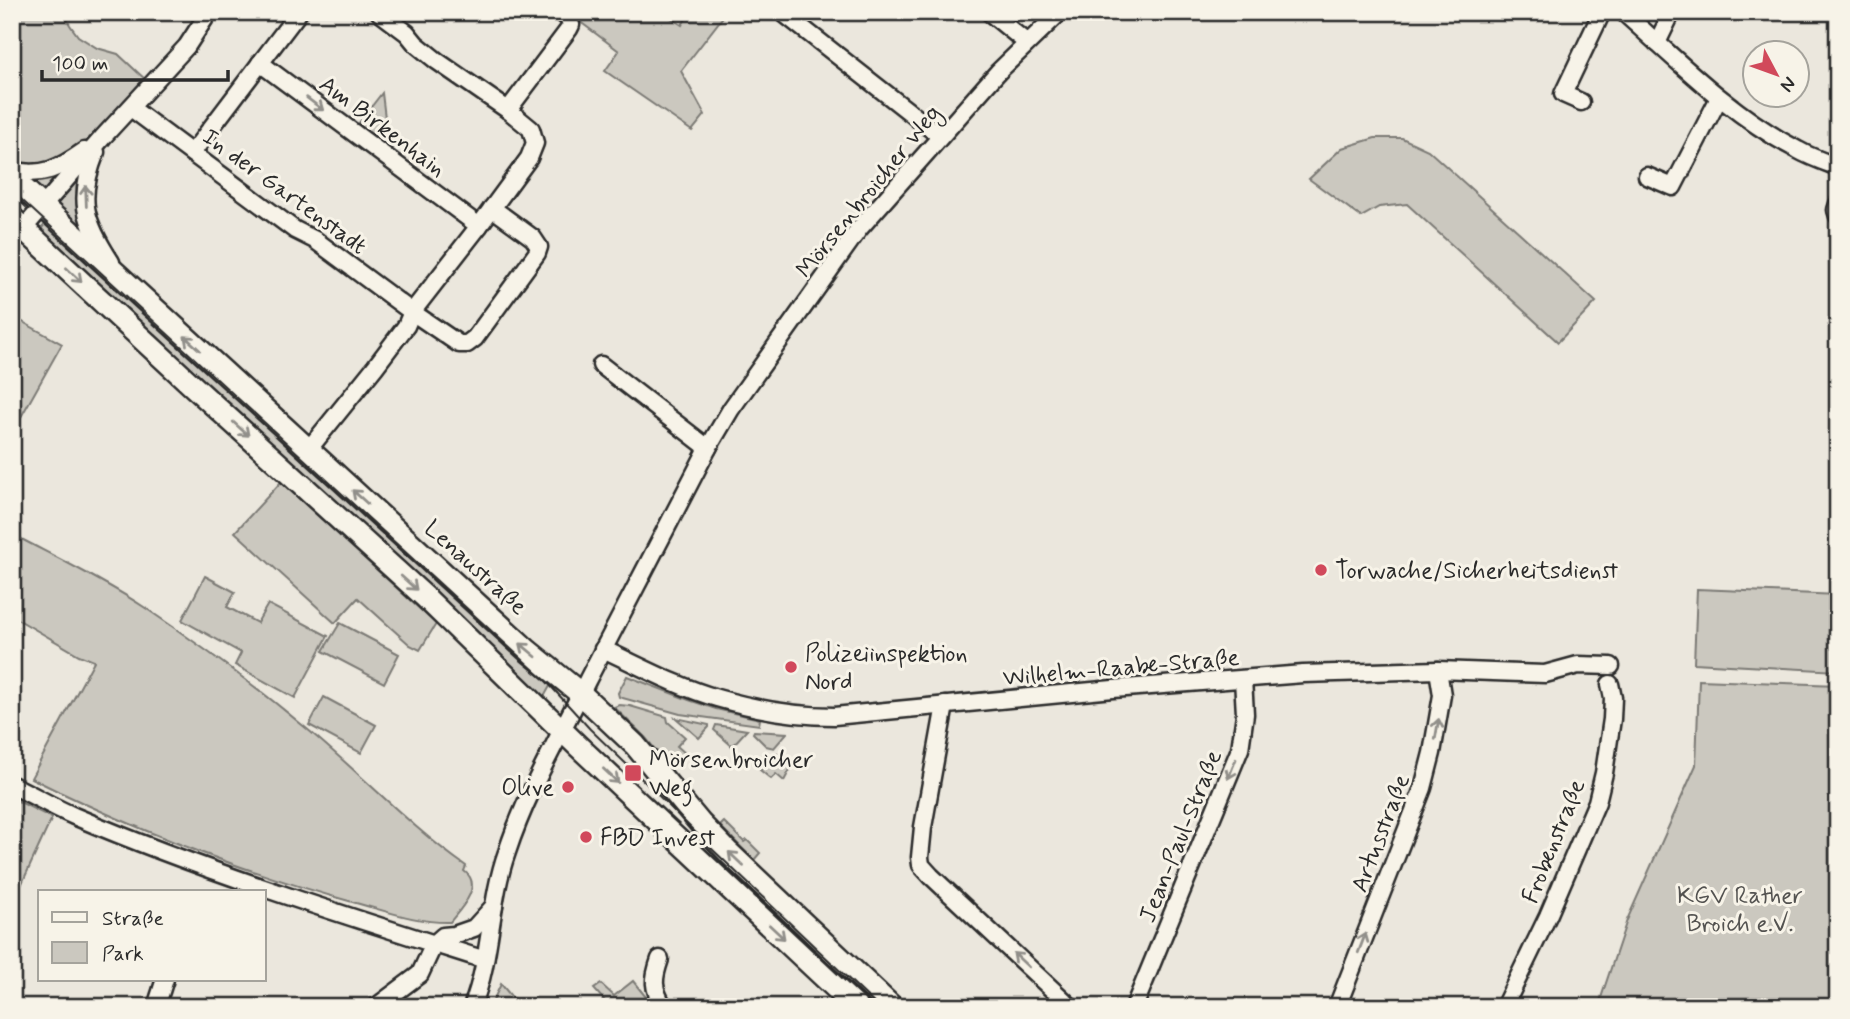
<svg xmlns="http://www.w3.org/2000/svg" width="1850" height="1019" font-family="Mynerve,sans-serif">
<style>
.green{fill:#cbc8bf;stroke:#7b7a75;stroke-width:2}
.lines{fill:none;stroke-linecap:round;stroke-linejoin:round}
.minor-casing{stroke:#2b2b2b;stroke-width:21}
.major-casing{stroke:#2b2b2b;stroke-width:26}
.minor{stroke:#f7f3e8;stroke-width:16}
.major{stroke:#f7f3e8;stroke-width:21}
.tram{stroke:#2b2b2b;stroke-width:2}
.oneway{stroke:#918f8a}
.poi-dot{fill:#d1495b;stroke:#f7f3e8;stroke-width:2.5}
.labels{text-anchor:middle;stroke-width:6;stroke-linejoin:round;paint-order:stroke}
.street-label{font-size:24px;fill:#2b2b2b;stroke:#f7f3e8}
.poi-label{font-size:24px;fill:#2b2b2b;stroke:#f7f3e8;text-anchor:start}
.park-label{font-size:24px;fill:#535250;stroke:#f7f3e8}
</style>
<rect width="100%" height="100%" fill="#ebe7dd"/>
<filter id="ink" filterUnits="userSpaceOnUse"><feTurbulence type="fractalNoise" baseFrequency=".0143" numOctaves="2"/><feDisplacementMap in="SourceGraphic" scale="14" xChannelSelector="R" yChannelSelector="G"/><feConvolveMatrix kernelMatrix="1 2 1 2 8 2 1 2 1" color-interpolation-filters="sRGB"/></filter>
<g filter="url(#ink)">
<g class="green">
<polygon points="12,12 63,12 70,25 78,36 97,48 118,54 147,81 107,122 80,147 50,167 12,167"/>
<polygon points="567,12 662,12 682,25 690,12 723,12 725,14 681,71 705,115 692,131 605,71 619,51"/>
<polygon points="382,93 385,118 372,135 358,124"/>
<polygon points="1375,138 1402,138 1428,150 1596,302 1558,342 1407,204 1379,207 1361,217 1309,179 1342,148"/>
<polygon points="68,169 46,194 18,178"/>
<polygon points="77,175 82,179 90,242 53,208 55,198"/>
<polygon points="49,219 554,679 544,697 490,646 452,614 39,232"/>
<polygon points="12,316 62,344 12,433"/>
<polygon points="281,482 436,624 420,650 410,645 358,598 335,623 235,532"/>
<path d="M12,534C57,558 105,581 147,609C200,645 252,683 301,724C358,770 406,824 466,866L464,871C484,885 461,909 450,922C418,923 386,911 356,903C244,872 135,830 31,778L94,661L79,655L12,616Z"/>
<polygon points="205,576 235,592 227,607 257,623 268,604 328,636 295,698 235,665 241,653 182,620"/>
<polygon points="1697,589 1838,595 1838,671 1694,663"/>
<polygon points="340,623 399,654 384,683 323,651"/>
<polygon points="627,676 689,700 716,709 760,719 759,725 680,714 619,697 618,693"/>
<polygon points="1699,680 1838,685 1838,1007 1598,1007 1627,920 1696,765"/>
<polygon points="324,697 376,725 361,753 309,725"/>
<polygon points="619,705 630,706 667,717 668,722 685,737 677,746 685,753 671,769 645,737 614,707"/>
<polygon points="676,718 709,725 709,727 699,738"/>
<polygon points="716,725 747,730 732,746 714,730"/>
<polygon points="754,731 787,733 774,748 766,746 753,733"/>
<path d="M774,754H781V758L787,764H793L784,781L776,774L771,779L760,770C769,764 772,768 774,754Z"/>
<polygon points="12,798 52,818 12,905"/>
<polygon points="724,822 744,842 747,840 760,853 754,860 720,826"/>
<polygon points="633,981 654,1007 610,1007 594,989 601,984 614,996"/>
<polygon points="501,984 520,1007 490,1007"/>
</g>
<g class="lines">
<defs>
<g id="minor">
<polyline points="782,12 940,136"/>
<polyline points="989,12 1027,43"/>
<path d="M1623,12C1678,61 1732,116 1798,150C1810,157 1825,162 1838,167"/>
<polyline points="1657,43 1672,12"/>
<polyline points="260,63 479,226"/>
<polyline points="1581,102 1563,94 1602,12"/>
<polyline points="131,108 295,230 315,240 412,312 459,344 467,344 475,338 537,253 539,247 533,238 492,208"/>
<polyline points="508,110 569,29 571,25 569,19 561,12"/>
<path d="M96,152C77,199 84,220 111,262"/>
<polyline points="192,153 299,12"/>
<path d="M12,170C42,178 60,168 84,151"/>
<polyline points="1647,176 1673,187 1719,98"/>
<polyline points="1838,204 1836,210 1838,216"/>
<polyline points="24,228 103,137 187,46 209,12"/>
<polyline points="601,365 708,448"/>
<polyline points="308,450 375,367 406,326 412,312 479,226 529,158 535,143 531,129 508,110 437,61 416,44 407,33 379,12"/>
<path d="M603,649C640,666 678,687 717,698C755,709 794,716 834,716L1113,689L1303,674L1438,670L1545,674L1578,665L1611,666"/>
<polyline points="945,705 923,827 920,857 921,865 931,876 1071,1007"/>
<path d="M12,785C33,795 53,807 74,816C208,873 347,916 485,960"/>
<path d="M660,959C653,979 652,988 664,1007"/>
<polyline points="156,1007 165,979"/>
<polyline points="376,1007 420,974 434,944 443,936 454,935 474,928 494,906"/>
<path d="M472,1007C492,957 489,902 507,852C527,791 560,736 588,679C628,602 668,525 708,448L731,409L859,229L998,72L1060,12"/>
<polyline points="1134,1007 1240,749 1245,714 1243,679"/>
<polyline points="1337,1007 1423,788 1432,753 1442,695 1438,670"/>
<polyline points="1504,1007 1548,916 1597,802 1604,773 1612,719 1613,698 1610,684"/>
</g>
<g id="major">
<polyline points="12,178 527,650 581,694 635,745 700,823 729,853 892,1007"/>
<polyline points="12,218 194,387 425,597 578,746 856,1007"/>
</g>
</defs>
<use href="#minor" class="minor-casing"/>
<use href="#major" class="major-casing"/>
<use href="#minor" class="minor"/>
<use href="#major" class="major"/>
<polyline class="tram" points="12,191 546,681 590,729 646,783 711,848 878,1007"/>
</g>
<defs><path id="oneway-shaft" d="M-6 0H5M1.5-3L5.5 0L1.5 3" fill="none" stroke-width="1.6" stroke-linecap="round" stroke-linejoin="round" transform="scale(1.75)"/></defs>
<g class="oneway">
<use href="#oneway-shaft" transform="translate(315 104) rotate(37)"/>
<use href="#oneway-shaft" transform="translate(86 196) rotate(-92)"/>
<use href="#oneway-shaft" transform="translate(74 275) rotate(43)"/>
<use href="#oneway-shaft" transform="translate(192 343) rotate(-138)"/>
<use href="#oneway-shaft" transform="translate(241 429) rotate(42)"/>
<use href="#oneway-shaft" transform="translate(360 497) rotate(-138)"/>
<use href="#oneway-shaft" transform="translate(409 583) rotate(42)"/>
<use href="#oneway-shaft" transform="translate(528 650) rotate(-140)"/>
<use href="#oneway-shaft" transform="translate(1437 729) rotate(-80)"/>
<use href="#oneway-shaft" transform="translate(1232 769) rotate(112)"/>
<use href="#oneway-shaft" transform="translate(611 776) rotate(43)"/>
<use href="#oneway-shaft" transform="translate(736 859) rotate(-136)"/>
<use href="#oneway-shaft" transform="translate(777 932) rotate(43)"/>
<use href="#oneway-shaft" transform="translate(1362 943) rotate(-69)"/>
<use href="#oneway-shaft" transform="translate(1021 960) rotate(-137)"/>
</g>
</g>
<g class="poi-dot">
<circle cx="1321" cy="570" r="7"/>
<circle cx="791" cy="667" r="7"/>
<rect x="624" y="764" width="18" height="18" rx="3.5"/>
<circle cx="568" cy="787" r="7"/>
<circle cx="586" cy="837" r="7"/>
</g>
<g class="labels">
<g class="street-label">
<text transform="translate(383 126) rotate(37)" y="8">Am Birkenhain</text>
<text transform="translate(285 191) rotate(36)" y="8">In der Gartenstadt</text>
<text transform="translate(868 191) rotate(-51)" y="8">Mörsenbroicher Weg</text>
<text transform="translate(476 567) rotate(42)" y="8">Lenaustraße</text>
<text transform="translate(1121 667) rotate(-5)" y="8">Wilhelm-Raabe-Straße</text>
<text transform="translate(1380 833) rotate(-69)" y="8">Artusstraße</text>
<text transform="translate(1180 836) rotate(-68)" y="8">Jean-Paul-Straße</text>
<text transform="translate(1553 841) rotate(-68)" y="8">Frobenstraße</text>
</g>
<g class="poi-label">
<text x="1335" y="578">Torwache/Sicherheitsdienst</text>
<text x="805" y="661">Polizeiinspektion<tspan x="805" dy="28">Nord</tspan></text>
<text x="649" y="767">Mörsenbroicher<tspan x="649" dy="28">Weg</tspan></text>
<text x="554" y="795" text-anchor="end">Olive</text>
<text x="600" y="845">FBD Invest</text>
</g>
<g class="park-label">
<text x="1740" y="903">KGV Rather<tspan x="1740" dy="28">Broich e.V.</tspan></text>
</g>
</g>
<rect width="1850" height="1019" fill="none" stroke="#f7f3e8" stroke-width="42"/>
<rect x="21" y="21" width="1808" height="977" fill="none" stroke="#2b2b2b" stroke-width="2.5" filter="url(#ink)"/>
<rect x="38" y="890" width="228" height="91" fill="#f7f3e8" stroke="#a5a39c" stroke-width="2"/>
<rect x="52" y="912" width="35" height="10" fill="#f7f3e8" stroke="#a5a39c" stroke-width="2"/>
<text x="102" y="925" font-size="21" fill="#2b2b2b">Straße</text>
<rect x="52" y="942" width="35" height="21" fill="#cbc8bf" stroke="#a5a39c" stroke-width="2"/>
<text x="102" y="960" font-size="21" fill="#2b2b2b">Park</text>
<g transform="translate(1776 74) rotate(131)"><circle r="33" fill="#f7f3e8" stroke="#a5a39c" stroke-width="2"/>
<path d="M0-5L12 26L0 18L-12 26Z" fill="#d1495b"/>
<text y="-10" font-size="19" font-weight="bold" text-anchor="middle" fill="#2b2b2b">N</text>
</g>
<path d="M42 70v10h186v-10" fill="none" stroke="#2b2b2b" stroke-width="3.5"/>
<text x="52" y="70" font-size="21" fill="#2b2b2b" stroke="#f7f3e8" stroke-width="5" paint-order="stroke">100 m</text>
</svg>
